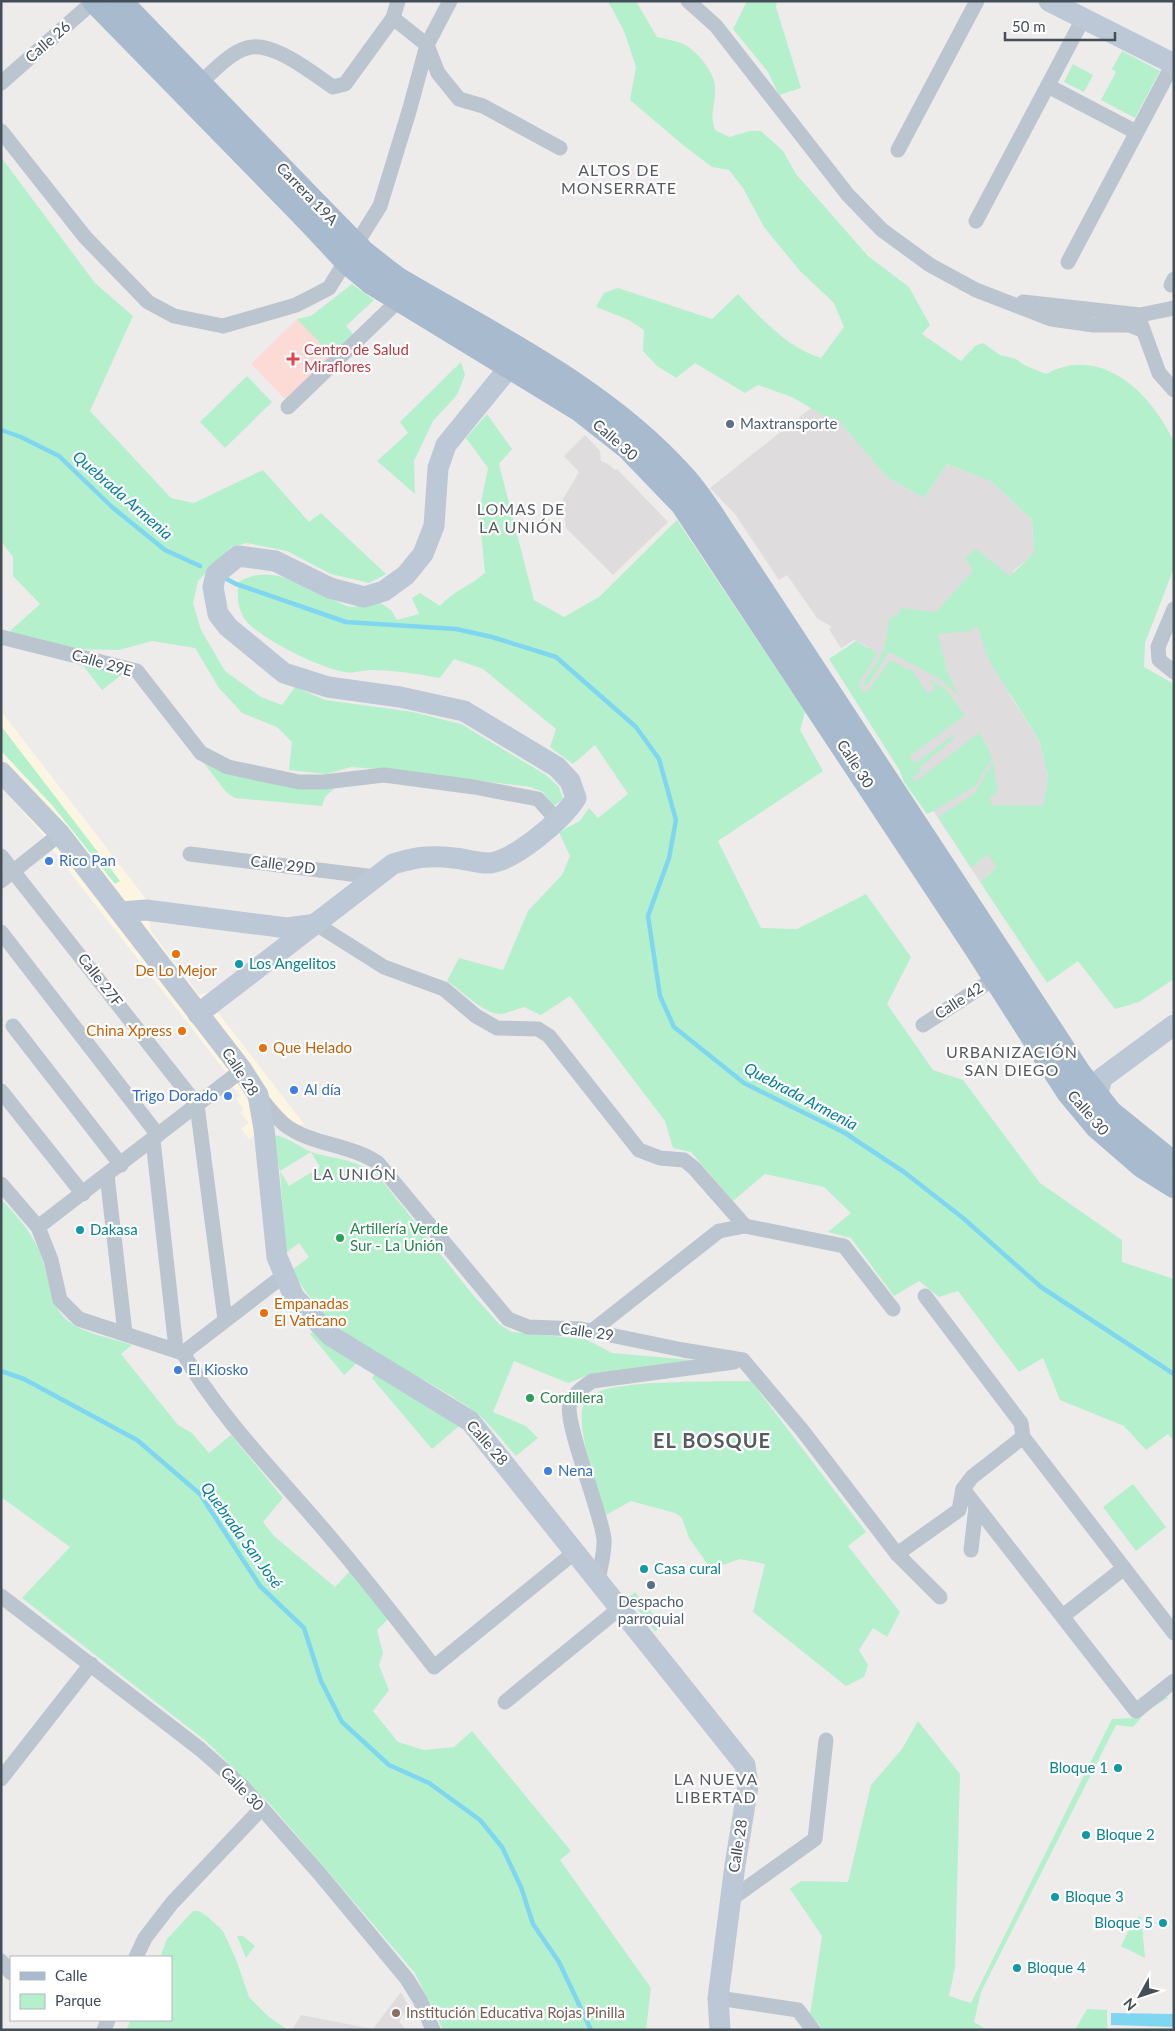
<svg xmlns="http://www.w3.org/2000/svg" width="1175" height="2031" font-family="Lato,sans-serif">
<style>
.commercial{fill:#fcf5e1}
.education{fill:#dfdcdd}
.medical{fill:#fcdbd7}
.green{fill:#b5f0cd;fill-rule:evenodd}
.water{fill:#7fd6f0}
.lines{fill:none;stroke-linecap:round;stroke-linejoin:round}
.stream{stroke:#7fd6f0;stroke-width:4.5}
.street{stroke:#bbc5cf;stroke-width:15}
.secondary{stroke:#bcc8d6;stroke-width:21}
.primary{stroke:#a8bacd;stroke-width:24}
.primary-bridge{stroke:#a8bacd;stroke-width:24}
.health-dot{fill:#e0444e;stroke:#fff;stroke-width:2}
.service-dot{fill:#5c6f8a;stroke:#fff;stroke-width:2}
.shop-dot{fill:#3f7fe0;stroke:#fff;stroke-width:2}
.food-dot{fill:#e8710a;stroke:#fff;stroke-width:2}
.culture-dot{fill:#0f9aa8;stroke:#fff;stroke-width:2}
.leisure-dot{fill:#2e9e5b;stroke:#fff;stroke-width:2}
.education-dot{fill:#8d6e63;stroke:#fff;stroke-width:2}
.labels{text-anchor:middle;stroke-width:4.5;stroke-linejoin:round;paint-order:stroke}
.street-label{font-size:15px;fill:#434e59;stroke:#fff}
.health-label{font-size:15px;fill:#be3a42;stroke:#fff;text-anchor:start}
.service-label{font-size:15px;fill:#4e5e75;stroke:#fff;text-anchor:start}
.shop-label{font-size:15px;fill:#366cbe;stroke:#fff;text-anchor:start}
.culture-label{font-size:15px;fill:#0d838f;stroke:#fff;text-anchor:start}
.food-label{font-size:15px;fill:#c56008;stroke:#fff;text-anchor:start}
.leisure-label{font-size:15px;fill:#27864d;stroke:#fff;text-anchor:start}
.education-label{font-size:15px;fill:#785e54;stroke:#fff;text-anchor:start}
.neighbourhood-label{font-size:16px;letter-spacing:1px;fill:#575b60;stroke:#fff}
.water-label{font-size:16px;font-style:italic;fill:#057ea3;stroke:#fff}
.district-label{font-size:20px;font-weight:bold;letter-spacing:1px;fill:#575b60;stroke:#fff}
</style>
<rect width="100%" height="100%" fill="#eeebeb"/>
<polygon class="commercial" points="1,711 146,899 151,931 199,995 211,992 216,1010 304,1124 264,1129 249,1139 241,1129 249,1123 240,1112 244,1109 236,1099 240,1096 223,1074 226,1072 44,839 45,837 1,787"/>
<g class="education">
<polygon points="812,407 824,416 838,419 888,478 924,498 947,464 992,482 1032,520 1034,554 1013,571 1009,694 1039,740 1048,777 1042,815 997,867 980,882 846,678 868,647 854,640 841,648 829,629 832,627 817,618 787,575 779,580 735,514 710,488"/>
<polygon points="585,435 600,451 601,461 608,464 615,470 617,469 668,522 613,575 566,528 563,499 579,472 564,456"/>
<polygon points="401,1992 409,2007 399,2021 406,2030 292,2030 301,2015 373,2029"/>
</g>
<polygon class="medical" points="297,319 333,357 287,401 251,364"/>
<g class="green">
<path d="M608,1H636L657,37C666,39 678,41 687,46C698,53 715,73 715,87C716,104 709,114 715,130L729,137L750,131H761L783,151L796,174L868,256L909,287L930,325L922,334L961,361L975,346L983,343L1000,355L1016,359L1024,365L1046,374C1102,344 1151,393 1174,442V568L1145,643L1144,667L1174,684V979L1139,1002L1115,1009L1078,961L1047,983L980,882L997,867L987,854L971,868L938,817L975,793L993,762L998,791L990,798L992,805L1043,806L1048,777L1039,740L989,661L977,625L971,631L938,634L947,672L958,695L940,679L889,652L867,686L863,684L884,650L889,619L900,613L901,608L936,612L973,571L965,558L976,549L1010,576L1034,553L1032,520L992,482L947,464L924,498L888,478L838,420L824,416L792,397L758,385L745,393L695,363L676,378L657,366L643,351L644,330L629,320L596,307L604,293L618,288L712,319L738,294C762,319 787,348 821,358L844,327L834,303L800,271L764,227L743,188L729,170L712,167L683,145L630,100L636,67L624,31Z"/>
<polygon points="747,1 777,1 776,7 801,88 779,95 768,72 733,29"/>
<polygon points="1122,51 1160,71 1135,118 1101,100 1116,72 1112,69"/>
<polygon points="1073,64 1093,75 1084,92 1064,82"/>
<polygon points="1,157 95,283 133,316 90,411 171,498 194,503 263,470 309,522 321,513 386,574 369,583 331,574 287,551 247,543 231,547 198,581 193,603 201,630 225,671 261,697 282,705 295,687 325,700 413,712 461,724 546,775 559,787 563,799 554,806 543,792 531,787 393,770 351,767 326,774 289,770 292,742 277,727 242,713 219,688 195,648 152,641 119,650 73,649 9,632 40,604 13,576 13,557 1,541"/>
<polygon points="352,284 374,300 346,326 354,335 333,357 297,319 311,316"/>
<polygon points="461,362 465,375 457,395 433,421 414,461 415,494 377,461 408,433 400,422"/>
<polygon points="247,376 272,402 225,448 200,422"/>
<path d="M487,414L512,449L499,464L534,600L564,617L599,597L677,520L805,712L800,730L823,771L718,841L761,928L797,929L866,894L911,957L887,1004L933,1070L963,1080L1040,1183L1122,1240V1262L1174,1279V1441L1168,1434L1146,1450L1124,1426L1060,1400L1043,1358L1019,1372L958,1291L939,1297L919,1281L894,1296L851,1238L828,1232L851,1213L824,1187L765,1174L733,1201L691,1152L673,1148L665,1121L570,996L541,1015L524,1007C517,1009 508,1013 501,1014C485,1015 461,990 447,981L459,958L503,970L528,911L562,875L570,856L559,832L580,821L589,808L598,818L628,794L595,745L573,764L550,747L556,729L483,669L454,659L440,678C417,674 395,670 371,670C362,670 353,674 345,672C322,669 262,639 247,622C238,612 236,594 239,582C272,562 303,587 334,600C339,602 346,607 352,607C360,607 370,603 379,602L391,610L397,620L419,614L412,598L420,593L440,606C454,590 470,586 485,573L479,512L488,468L466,438Z"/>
<polygon points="856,641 877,653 860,682 859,687 863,691 868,691 890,660 909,670 911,668 928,694 935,689 931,680 945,689 965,715 911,755 911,761 916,763 953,735 954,738 919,768 921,771 912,778 915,782 980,732 992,758 975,786 934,811 927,814 904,782 900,771 829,659"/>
<polygon points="78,659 124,673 102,690"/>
<polygon points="1,726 120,881 115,884 52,805 1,751"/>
<polygon points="204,763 218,770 343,780 325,797 322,806 235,798 226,792"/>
<path d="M273,1135C286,1136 298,1146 309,1151C336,1161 353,1156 379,1177L473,1295L500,1325L512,1332L585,1339L612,1353L716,1362L594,1373L568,1383L514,1361L493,1412L526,1426L538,1438L516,1456C502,1441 488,1420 471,1409C402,1361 336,1349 292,1270L309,1257L299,1243L286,1253L280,1171L272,1140ZM311,1152L320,1167L289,1186L280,1171Z"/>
<path d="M1,1199C15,1214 29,1229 38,1248C49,1270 47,1304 68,1321C85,1334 112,1338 132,1345L121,1354L178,1425L192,1433L209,1453L231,1435L283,1498L263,1522L274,1536L335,1587L351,1570L389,1618L377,1630L383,1653L379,1665L389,1690L373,1711L398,1742L424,1750L454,1747L472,1731L571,1851L560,1860L651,1988L646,2030H443L415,1973L269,1803L206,1741L22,1598L70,1547L1,1497Z"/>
<polygon points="313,1331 357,1363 344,1375 310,1334"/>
<polygon points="375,1374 459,1426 432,1449 372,1378"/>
<path d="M751,1381L866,1532L848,1546L900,1612L887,1637L873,1628L859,1650L868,1665L864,1677L846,1686L753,1612L765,1564L740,1559L711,1569L689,1538L682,1518L675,1513L631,1501L606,1515C599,1491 578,1435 582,1411C583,1404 586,1399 592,1395C617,1379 717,1382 751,1381Z"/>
<polygon points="1133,1484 1166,1527 1136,1551 1103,1507"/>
<polygon points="635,1592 663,1626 655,1631 628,1598"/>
<polygon points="1165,1694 1168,1698 1148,1710 1133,1727 1116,1725 981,1992 974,2022 987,2030 820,2030 820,2025 810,2015 822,1936 790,1889 801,1881 848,1882 871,1785 902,1749 918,1721 960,1774 955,1968 949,1996 971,2003 1112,1719 1133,1718"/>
<polygon points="193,1911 199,1911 208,1917 223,1931 236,1959 249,1997 269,2017 288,2030 126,2030 131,2020 171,2020 171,1957 160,1957 167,1939"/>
<polygon points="1141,1916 1145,1958 1121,1946 1135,1918"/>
<polygon points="237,1936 243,1936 255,1946 246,1958"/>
<polygon points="1087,2009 1107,2010 1107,2030 1075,2030"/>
</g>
<polygon class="water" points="1111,2013 1174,2014 1174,2027 1111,2025"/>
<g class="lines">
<g class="stream">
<polyline points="1,430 21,437 59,456 112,507 165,550 200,566"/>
<polyline points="223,577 236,584 346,622 456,629 492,637 556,657 636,727 659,759 676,820 669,858 648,916 660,996 674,1027 744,1083 845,1133 904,1172 963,1218 1041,1287 1174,1374"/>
<polyline points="1,1371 24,1379 137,1440 200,1494 260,1586 304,1628 321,1681 342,1722 389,1765 429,1783 480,1820 502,1847 521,1887 533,1924 559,1962 591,2030"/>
</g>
<g class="street">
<polyline points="688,1 716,26 848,195 882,230 930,265 976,290 1051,319 1094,325 1129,325 1142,330"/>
<polyline points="393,18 427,45 438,73 459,99 483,106 560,148"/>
<path d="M201,82C214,71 229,53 247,48C272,40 312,73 333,87L345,84L393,18L398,1"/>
<polyline points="1,83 94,1"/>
<polyline points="1048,86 1136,132"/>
<polyline points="1,131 85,237 148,302 174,316 223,326 296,305 329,288 380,206 410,108 427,45 450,1"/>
<polyline points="898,150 977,1"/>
<polyline points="976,221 1083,19"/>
<polyline points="1068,262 1173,64"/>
<polyline points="1171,285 1174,279"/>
<polyline points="1023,302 1140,315 1174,308"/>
<polyline points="1140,321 1159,373 1174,390"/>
<polyline points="288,407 398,301"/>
<polyline points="1174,609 1158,647 1159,660 1174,672"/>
<polyline points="1,637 137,671 201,753 228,767 299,782 324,782 384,775 474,787 538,799 557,820"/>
<polyline points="190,854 375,877"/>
<polyline points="1,856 197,1105 225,1320"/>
<polyline points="1,881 60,834"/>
<polyline points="316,924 384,967 444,989 476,1016 497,1028 538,1029 549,1036 639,1150 660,1158 684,1160 694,1168 745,1226"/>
<polyline points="1,932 158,1135"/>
<polyline points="923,1025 995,978"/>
<polyline points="13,1026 121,1165"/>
<polyline points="1,1091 83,1194"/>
<path d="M259,1096C267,1106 275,1117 285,1125C311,1145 350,1144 378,1163L508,1319L528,1327L581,1329L683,1350L743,1360L802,1430L897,1554L940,1597"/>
<polyline points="153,1140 176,1349"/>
<polyline points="107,1175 125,1333"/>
<path d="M1,1184L38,1227L51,1260L60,1300L79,1319L183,1353C222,1421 280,1477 330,1537C366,1579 400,1623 434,1667L575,1552"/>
<polyline points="38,1227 242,1070"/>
<polyline points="925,1296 1021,1423 1023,1437 1174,1633"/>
<polyline points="592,1331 719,1231 745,1226 844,1246 893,1309"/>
<polyline points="183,1353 283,1276"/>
<polyline points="963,1489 1136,1711 1174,1681"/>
<polyline points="971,1550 976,1507"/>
<polyline points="897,1554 959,1510 963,1489 972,1477 1023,1437"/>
<path d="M598,1581C600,1568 605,1552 604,1539C601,1511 563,1420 570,1403C574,1393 584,1387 592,1381L734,1362"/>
<polyline points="1,1596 200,1749 243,1787 319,1873 407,1979 420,2000 433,2030"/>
<polyline points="1063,1616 1124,1568"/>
<polyline points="505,1702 620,1608"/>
<polyline points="1,1779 91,1664"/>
<polyline points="730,1900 815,1839 826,1740"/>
<polyline points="136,1957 145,1938 172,1903 261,1809"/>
<polyline points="1,1961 11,1973"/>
<polyline points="718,1998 798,2010 813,2030"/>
<polyline points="104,2030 108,2020"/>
</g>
<g class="secondary">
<polyline points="1049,1 1174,64"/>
<polyline points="1,772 60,834 242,1070 258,1095 264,1129 277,1257 294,1297 331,1336 470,1421 745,1765 748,1786 735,1865 718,1998 720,2030"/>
<polyline points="121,912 146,910 287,928 316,924"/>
<path d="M198,1014L393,864C416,857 429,855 454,858C465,859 477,863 488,863C512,863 565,818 576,798L570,781L557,767L464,711L400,697L328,687L284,673L228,627L218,614L213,587L216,574L238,556L275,561L330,588L364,597L384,591L406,575L423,554L434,526L438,468L446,445L520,354"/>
<polyline points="1099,1099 1099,1089 1102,1078 1174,1025"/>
</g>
<g class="primary">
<polyline points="94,1 305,217"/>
<polyline points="120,1 319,207"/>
<path d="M382,267L398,279C496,337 605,389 682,475C701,495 715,520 731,543L1080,1074L1110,1112L1174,1164"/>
<polyline points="372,283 580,410 627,447 682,504 975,947 1068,1092 1097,1127 1142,1166 1174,1186"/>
</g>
<g class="primary-bridge">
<polyline points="319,207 362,251 382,267"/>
<polyline points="305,217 349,264 372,283"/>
</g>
</g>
<path class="health-dot" d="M290.5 351.5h5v5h5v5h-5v5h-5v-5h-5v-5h5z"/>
<g class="service-dot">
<circle cx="730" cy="424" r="5"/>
<circle cx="651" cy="1585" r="5"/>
</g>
<g class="shop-dot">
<circle cx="49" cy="861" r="5"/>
<circle cx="294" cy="1090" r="5"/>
<circle cx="228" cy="1096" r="5"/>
<circle cx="178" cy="1370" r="5"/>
<circle cx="548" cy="1471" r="5"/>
</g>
<g class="food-dot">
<circle cx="176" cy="954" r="5"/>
<circle cx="182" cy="1031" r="5"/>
<circle cx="263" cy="1048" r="5"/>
<circle cx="264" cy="1313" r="5"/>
</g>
<g class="culture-dot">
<circle cx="239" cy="964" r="5"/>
<circle cx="80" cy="1230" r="5"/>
<circle cx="644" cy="1569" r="5"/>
<circle cx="1118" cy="1768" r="5"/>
<circle cx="1086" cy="1835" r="5"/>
<circle cx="1055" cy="1897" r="5"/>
<circle cx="1163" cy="1923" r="5"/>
<circle cx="1017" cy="1968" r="5"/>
</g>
<g class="leisure-dot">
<circle cx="340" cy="1238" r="5"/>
<circle cx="530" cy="1398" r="5"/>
</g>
<circle class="education-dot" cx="396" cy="2013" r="5"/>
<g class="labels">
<g class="street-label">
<text transform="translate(48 42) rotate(-41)" y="5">Calle 26</text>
<text transform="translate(307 194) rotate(46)" y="5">Carrera 19A</text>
<text transform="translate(615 440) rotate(41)" y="5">Calle 30</text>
<text transform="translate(102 663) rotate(16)" y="5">Calle 29E</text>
<text transform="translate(855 764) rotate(57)" y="5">Calle 30</text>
<text transform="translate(283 865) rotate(7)" y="5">Calle 29D</text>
<text transform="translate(100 980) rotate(52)" y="5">Calle 27F</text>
<text transform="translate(959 1001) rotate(-33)" y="5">Calle 42</text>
<text transform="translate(240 1072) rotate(57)" y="5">Calle 28</text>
<text transform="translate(1088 1113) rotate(49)" y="5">Calle 30</text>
<text transform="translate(587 1332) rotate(8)" y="5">Calle 29</text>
<text transform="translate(487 1443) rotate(49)" y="5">Calle 28</text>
<text transform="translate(242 1789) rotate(46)" y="5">Calle 30</text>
<text transform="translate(738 1846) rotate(-81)" y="5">Calle 28</text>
</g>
<g class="health-label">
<text x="304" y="355">Centro de Salud<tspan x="304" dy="17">Miraflores</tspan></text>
</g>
<g class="service-label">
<text x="740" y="429">Maxtransporte</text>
<text x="651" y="1607" text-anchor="middle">Despacho<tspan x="651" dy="17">parroquial</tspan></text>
</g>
<g class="shop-label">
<text x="59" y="866">Rico Pan</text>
<text x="304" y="1095">Al día</text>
<text x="218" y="1101" text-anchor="end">Trigo Dorado</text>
<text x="188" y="1375">El Kiosko</text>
<text x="558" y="1476">Nena</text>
</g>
<g class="culture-label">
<text x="249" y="969">Los Angelitos</text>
<text x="90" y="1235">Dakasa</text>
<text x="654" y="1574">Casa cural</text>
<text x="1108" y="1773" text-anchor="end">Bloque 1</text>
<text x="1096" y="1840">Bloque 2</text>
<text x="1065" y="1902">Bloque 3</text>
<text x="1153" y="1928" text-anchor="end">Bloque 5</text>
<text x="1027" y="1973">Bloque 4</text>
</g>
<g class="food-label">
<text x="176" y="976" text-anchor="middle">De Lo Mejor</text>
<text x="172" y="1036" text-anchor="end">China Xpress</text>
<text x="273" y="1053">Que Helado</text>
<text x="274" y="1309">Empanadas<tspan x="274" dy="17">El Vaticano</tspan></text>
</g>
<g class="leisure-label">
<text x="350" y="1234">Artillería Verde<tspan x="350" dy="17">Sur - La Unión</tspan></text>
<text x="540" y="1403">Cordillera</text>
</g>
<g class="education-label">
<text x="406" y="2018">Institución Educativa Rojas Pinilla</text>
</g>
<g class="neighbourhood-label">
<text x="619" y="176">ALTOS DE<tspan x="619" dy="18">MONSERRATE</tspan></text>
<text x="521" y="515">LOMAS DE<tspan x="521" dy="18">LA UNIÓN</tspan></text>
<text x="1012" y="1058">URBANIZACIÓN<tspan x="1012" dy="18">SAN DIEGO</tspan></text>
<text x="355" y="1180">LA UNIÓN</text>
<text x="716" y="1785">LA NUEVA<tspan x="716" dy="18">LIBERTAD</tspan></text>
</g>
<g class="water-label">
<text transform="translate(123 495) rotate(41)" y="6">Quebrada Armenia</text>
<text transform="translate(801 1096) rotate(28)" y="6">Quebrada Armenia</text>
<text transform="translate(242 1535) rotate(54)" y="6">Quebrada San José</text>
</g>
<g class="district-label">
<text x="712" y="1448">EL BOSQUE</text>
</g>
</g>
<rect width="1175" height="2031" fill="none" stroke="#434e59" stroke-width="5"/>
<rect x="10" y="1956" width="162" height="65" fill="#ffffff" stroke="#b4b8bd"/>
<rect x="20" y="1972" width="25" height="8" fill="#a8bacd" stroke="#b4b8bd"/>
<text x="55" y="1981" font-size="15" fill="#434e59">Calle</text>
<rect x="20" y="1994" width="25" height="15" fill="#b5f0cd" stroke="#b4b8bd"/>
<text x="55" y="2006" font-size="15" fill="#434e59">Parque</text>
<g transform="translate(1140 1996) rotate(230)" stroke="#ffffff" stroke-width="4" paint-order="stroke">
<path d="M0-4L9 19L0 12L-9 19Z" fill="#434e59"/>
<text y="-8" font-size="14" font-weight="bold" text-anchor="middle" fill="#434e59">N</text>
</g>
<path d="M1005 32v8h110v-8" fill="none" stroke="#434e59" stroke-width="2.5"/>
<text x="1012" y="32" font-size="15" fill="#434e59" stroke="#ffffff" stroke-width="4" paint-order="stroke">50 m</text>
</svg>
